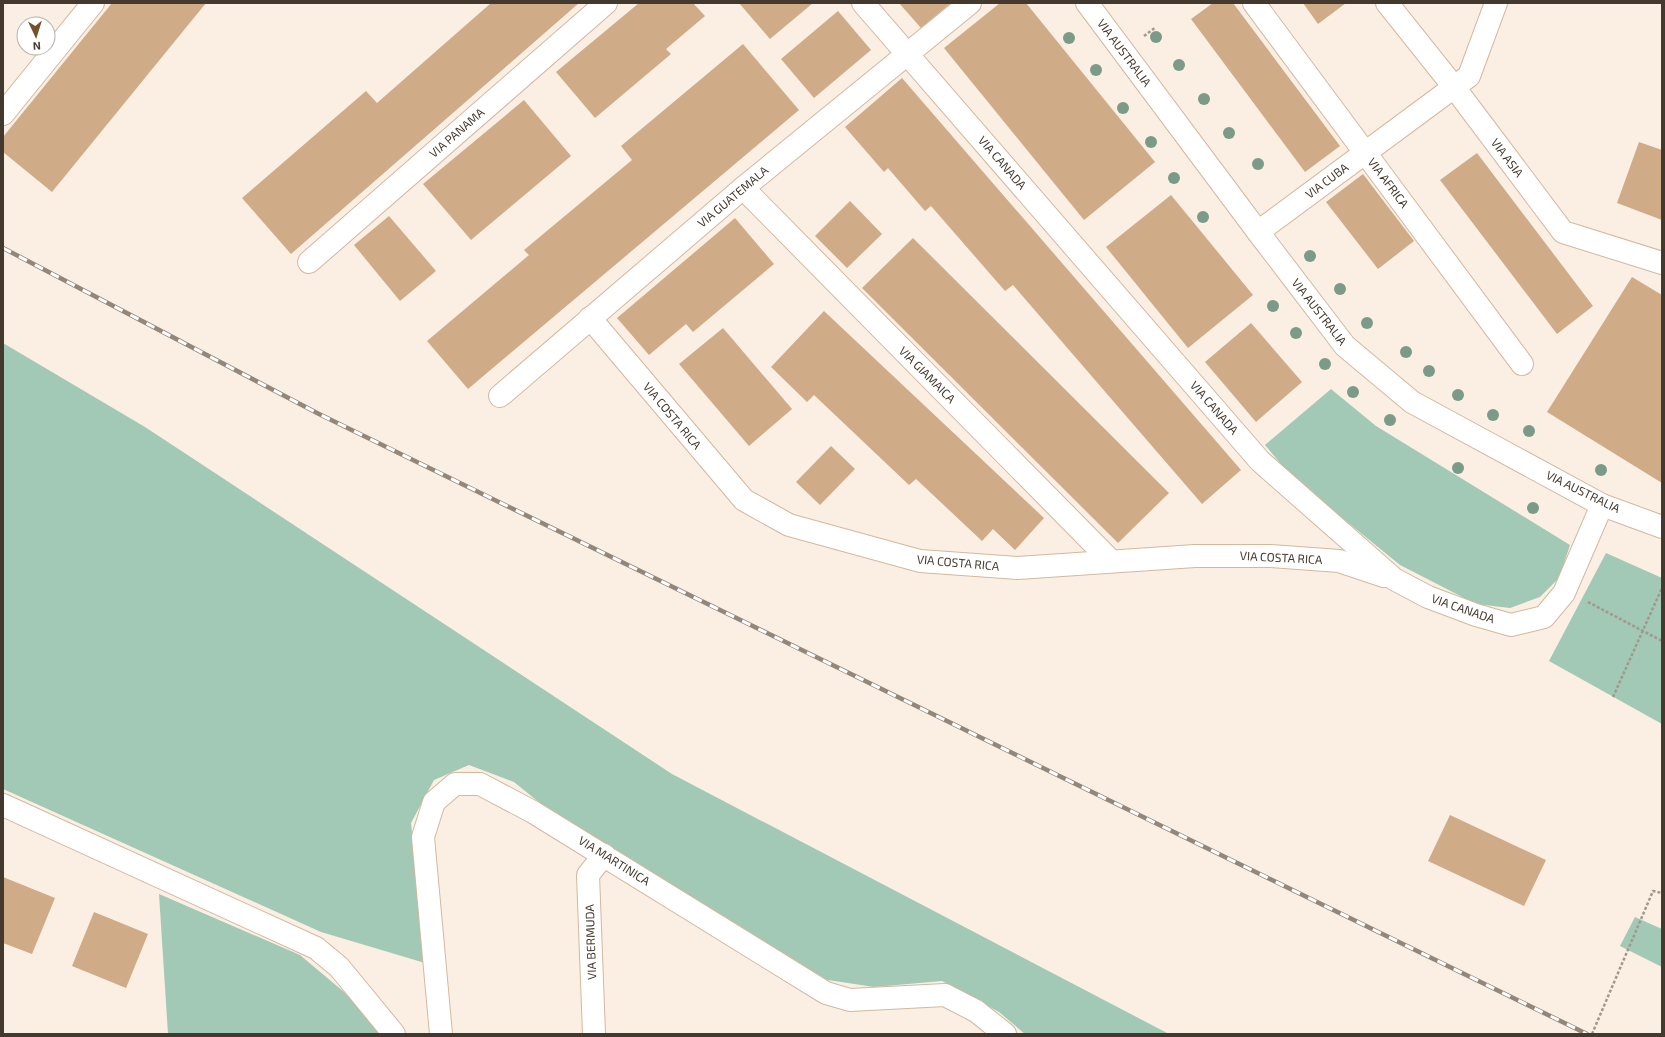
<svg xmlns="http://www.w3.org/2000/svg" width="1665" height="1037" font-family="'Exo 2',sans-serif">
<style>
.green{fill:#a2c8b6}
.building{fill:#cfab87}
.lines{fill:none;stroke-linecap:round;stroke-linejoin:round}
.street-casing{stroke:#d3b89e;stroke-width:24}
.path{stroke:#a4988d;stroke-width:2.5;stroke-dasharray:3 2;stroke-linecap:butt}
.street{stroke:#fff;stroke-width:22}
.rail-casing{stroke:#93877c;stroke-width:4.5}
.rail{stroke:#fff;stroke-width:3;stroke-dasharray:9;stroke-linecap:butt}
.tree{fill:#7b9a88}
.labels{text-anchor:middle;stroke-width:3;stroke-linejoin:round;paint-order:stroke}
.street-label{font-size:12px;fill:#44392e;stroke:#fff}
</style>
<rect width="100%" height="100%" fill="#fbefe4"/>
<g class="green">
<polygon points="3,343 145,427 672,774 1169,1034 1025,1034 999,1012 942,981 874,987 815,978 604,855 514,782 469,765 434,780 411,823 425,963 321,932 3,789"/>
<polygon points="1331,389 1376,426 1570,545 1559,578 1540,597 1510,608 1476,604 1400,565 1292,477 1265,445"/>
<polygon points="1606,553 1662,578 1662,724 1549,661"/>
<polygon points="159,894 300,955 344,992 386,1034 168,1034"/>
<polygon points="1635,917 1662,929 1662,967 1620,946"/>
</g>
<g class="building">
<polygon points="112,3 206,3 52,192 3,152 3,137"/>
<polygon points="491,3 579,3 291,254 242,198 366,91 377,103"/>
<polygon points="639,3 693,3 705,16 666,49 671,54 595,118 556,72"/>
<polygon points="739,3 813,3 770,39"/>
<polygon points="899,3 951,3 921,28"/>
<polygon points="1000,3 1026,3 1155,162 1084,220 944,48"/>
<polygon points="1213,3 1233,3 1340,146 1305,172 1191,19"/>
<polygon points="1303,3 1346,3 1318,24"/>
<polygon points="838,11 871,50 814,98 781,59"/>
<polygon points="743,44 799,110 468,389 427,341 529,255 524,250 632,160 621,146"/>
<polygon points="902,78 1241,470 1202,504 1013,285 1005,291 931,206 925,211 888,168 884,172 845,127"/>
<polygon points="524,100 571,156 471,240 423,184"/>
<polygon points="1639,142 1662,150 1662,220 1617,203"/>
<polygon points="1477,153 1593,306 1557,334 1440,180"/>
<polygon points="1363,174 1414,241 1378,269 1326,202"/>
<polygon points="1171,195 1253,295 1188,348 1106,247"/>
<polygon points="850,201 882,234 847,268 815,236"/>
<polygon points="389,216 436,271 400,301 354,245"/>
<polygon points="735,218 774,264 693,332 686,324 649,355 617,318"/>
<polygon points="913,238 1169,493 1118,543 862,288"/>
<polygon points="1632,277 1662,295 1662,483 1547,412"/>
<polygon points="824,311 1044,518 1015,550 993,529 982,541 916,479 909,485 814,395 807,402 771,367"/>
<polygon points="1251,323 1302,382 1256,422 1205,362"/>
<polygon points="723,328 792,409 749,446 679,364"/>
<polygon points="831,446 855,469 820,505 796,482"/>
<polygon points="1450,815 1546,860 1524,906 1428,861"/>
<polygon points="3,877 55,898 32,954 3,943"/>
<polygon points="94,912 148,934 126,988 72,966"/>
</g>
<g class="lines">
<defs>
<g id="street">
<polyline points="863,3 1260,461 1394,579 1428,597 1476,615 1511,625 1544,617 1564,593 1602,505"/>
<polyline points="1087,3 1258,232 1345,346 1412,402 1602,505 1662,527"/>
<polyline points="1254,3 1522,364"/>
<polyline points="1387,3 1454,87 1563,232 1662,263"/>
<polyline points="3,114 93,3"/>
<polyline points="743,188 1111,561"/>
<polyline points="1258,232 1469,76 1496,3"/>
<polyline points="309,262 606,3"/>
<polyline points="590,318 744,500 789,525 920,561 1018,568 1195,556 1271,556 1339,561 1384,576"/>
<polyline points="500,396 743,188 970,3"/>
<polyline points="3,805 316,948 339,967 394,1034"/>
<polyline points="441,1034 423,837 434,802 455,784 480,784 533,812 826,993 850,1000 945,995 976,1011 1005,1034"/>
<polyline points="594,1034 588,875 604,855"/>
</g>
</defs>
<use href="#street" class="street-casing"/>
<g class="path">
<polyline points="1144,36 1156,27"/>
<polyline points="1588,602 1662,641"/>
<polyline points="1613,697 1662,588"/>
<polyline points="1592,1034 1653,891 1662,893"/>
</g>
<use href="#street" class="street"/>
<defs>
<polyline id="rail" points="3,248 319,414 1587,1034"/>
</defs>
<use href="#rail" class="rail-casing"/>
<use href="#rail" class="rail"/>
</g>
<g class="tree">
<circle cx="1156" cy="37" r="6"/>
<circle cx="1069" cy="38" r="6"/>
<circle cx="1179" cy="65" r="6"/>
<circle cx="1096" cy="70" r="6"/>
<circle cx="1204" cy="99" r="6"/>
<circle cx="1123" cy="108" r="6"/>
<circle cx="1229" cy="133" r="6"/>
<circle cx="1151" cy="142" r="6"/>
<circle cx="1258" cy="164" r="6"/>
<circle cx="1174" cy="178" r="6"/>
<circle cx="1203" cy="217" r="6"/>
<circle cx="1310" cy="256" r="6"/>
<circle cx="1340" cy="289" r="6"/>
<circle cx="1273" cy="306" r="6"/>
<circle cx="1367" cy="323" r="6"/>
<circle cx="1296" cy="333" r="6"/>
<circle cx="1406" cy="352" r="6"/>
<circle cx="1325" cy="364" r="6"/>
<circle cx="1429" cy="371" r="6"/>
<circle cx="1353" cy="392" r="6"/>
<circle cx="1458" cy="395" r="6"/>
<circle cx="1493" cy="415" r="6"/>
<circle cx="1390" cy="420" r="6"/>
<circle cx="1529" cy="431" r="6"/>
<circle cx="1458" cy="468" r="6"/>
<circle cx="1601" cy="470" r="6"/>
<circle cx="1533" cy="508" r="6"/>
</g>
<g class="labels">
<g class="street-label">
<text transform="translate(1124 53) rotate(53)" y="4">VIA AUSTRALIA</text>
<text transform="translate(457 133) rotate(-41)" y="4">VIA PANAMA</text>
<text transform="translate(1507 158) rotate(53)" y="4">VIA ASIA</text>
<text transform="translate(1002 163) rotate(49)" y="4">VIA CANADA</text>
<text transform="translate(1327 181) rotate(-37)" y="4">VIA CUBA</text>
<text transform="translate(1388 183) rotate(53)" y="4">VIA AFRICA</text>
<text transform="translate(733 197) rotate(-40)" y="4">VIA GUATEMALA</text>
<text transform="translate(1319 312) rotate(52)" y="4">VIA AUSTRALIA</text>
<text transform="translate(927 375) rotate(45)" y="4">VIA GIAMAICA</text>
<text transform="translate(1214 408) rotate(49)" y="4">VIA CANADA</text>
<text transform="translate(672 416) rotate(50)" y="4">VIA COSTA RICA</text>
<text transform="translate(1583 492) rotate(26)" y="4">VIA AUSTRALIA</text>
<text transform="translate(1281 558) rotate(3)" y="4">VIA COSTA RICA</text>
<text transform="translate(958 563) rotate(5)" y="4">VIA COSTA RICA</text>
<text transform="translate(1463 609) rotate(19)" y="4">VIA CANADA</text>
<text transform="translate(614 861) rotate(32)" y="4">VIA MARTINICA</text>
<text transform="translate(591 942) rotate(-92)" y="4">VIA BERMUDA</text>
</g>
</g>
<rect width="1665" height="1037" fill="none" stroke="#44392e" stroke-width="8"/>
<g transform="translate(36 36) rotate(176)"><circle r="19" fill="#ffffff" stroke="#b4b0ab"/>
<path d="M0-3L7 15L0 10L-7 15Z" fill="#75502b"/>
<text y="-6" font-size="11" font-weight="bold" text-anchor="middle" fill="#44392e">N</text>
</g>
</svg>
